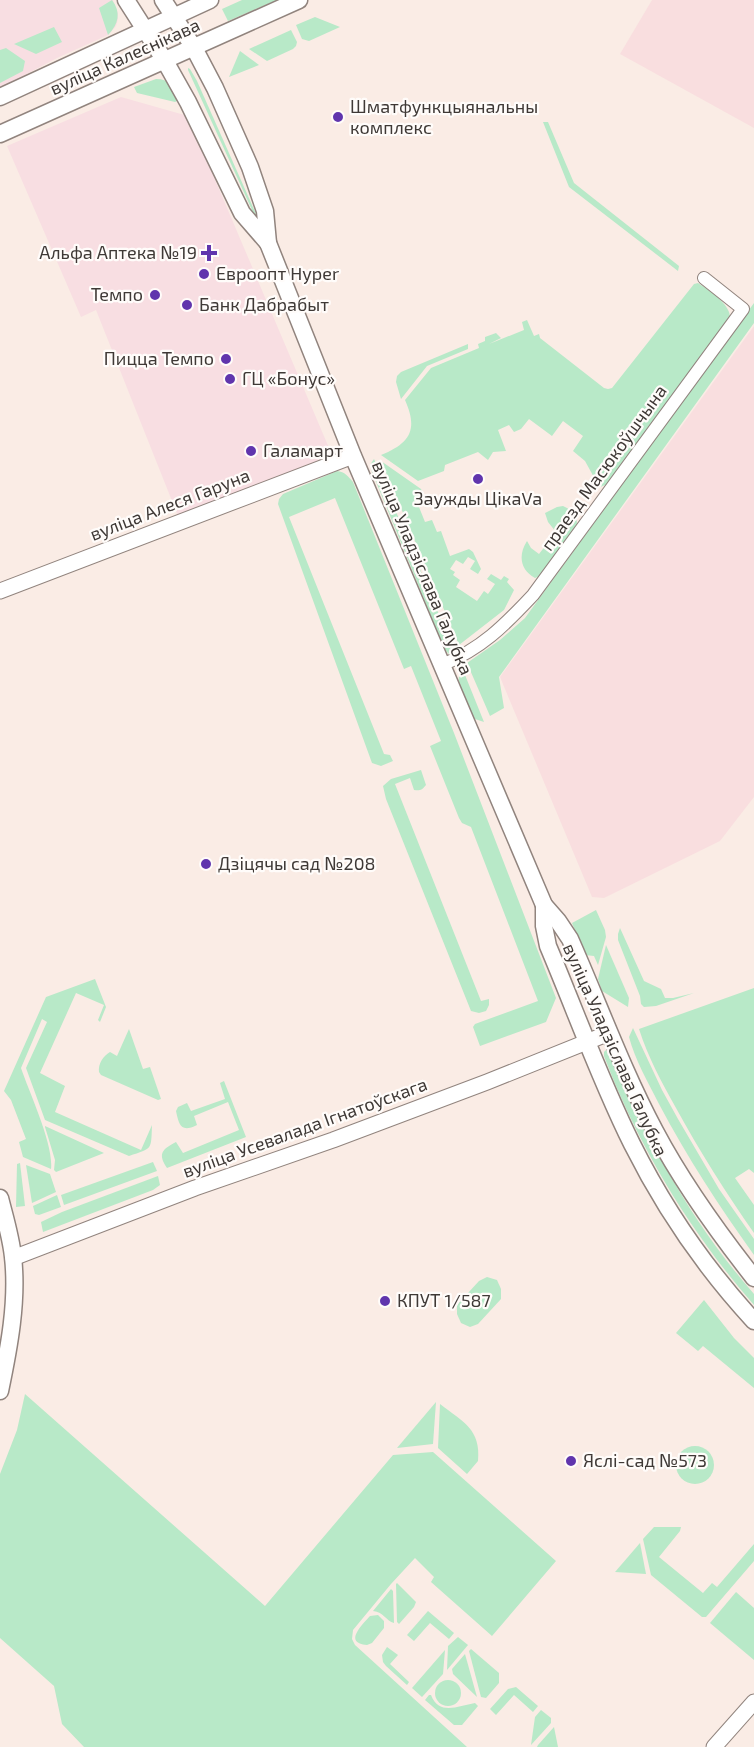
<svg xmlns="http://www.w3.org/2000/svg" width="754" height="1747" font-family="'Exo 2',sans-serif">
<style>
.commercial{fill:#f8dee2}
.industrial{fill:#f9dedf}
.green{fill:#b8e9c8}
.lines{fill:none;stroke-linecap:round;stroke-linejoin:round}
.minor-casing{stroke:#91847e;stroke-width:14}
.tertiary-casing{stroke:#91847e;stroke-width:17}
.secondary-casing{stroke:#91847e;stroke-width:19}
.minor{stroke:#fff;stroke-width:12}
.tertiary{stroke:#fff;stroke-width:15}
.secondary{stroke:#fff;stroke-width:16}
.poi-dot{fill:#6035ad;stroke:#fffcfa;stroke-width:2}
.labels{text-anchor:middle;stroke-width:4.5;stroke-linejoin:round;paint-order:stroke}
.street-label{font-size:18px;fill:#3f3936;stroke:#fffcfa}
.poi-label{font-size:18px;fill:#3f3936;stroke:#fffcfa;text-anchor:start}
</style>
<rect width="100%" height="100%" fill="#faece5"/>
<g class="commercial">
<polygon points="0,0 113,0 118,13 118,19 116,26 108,35 57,58 0,88"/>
<polygon points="121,97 188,116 332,455 178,516 96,310 81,317 7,146"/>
</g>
<g class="industrial">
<polygon points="652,0 754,0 754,128 620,54"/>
<polygon points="754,326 754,797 720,841 604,898 592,897 500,677"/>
</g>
<g class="green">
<path d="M112,0C121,12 119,24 108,35L99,8Z"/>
<polygon points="242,0 277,0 228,21 222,9"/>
<polygon points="315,17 340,27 309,41 302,39 296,25"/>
<polygon points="54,27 62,42 36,54 14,44"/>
<polygon points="291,30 297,42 296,46 293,49 267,61 249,49"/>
<polygon points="6,48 25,61 23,71 0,83 0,50"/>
<polygon points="240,51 259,65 229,77"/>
<polygon points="188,68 190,69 197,81 260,223 257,221 188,70"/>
<path d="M156,79C170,79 175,87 184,97L175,102L137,93L134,87Z"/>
<polygon points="543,122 548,122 574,183 679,266 678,271 569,187"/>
<path d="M698,283C709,290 730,304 730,317L608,484L600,487L595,484L596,481L585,461L573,451L583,436L563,421L552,436L529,419L521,429L514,432L509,425L498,430L506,451L493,452L488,460L478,452L445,465L444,471L418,481L381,455C411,443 418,429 405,400L431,368L479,348L478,344L485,341V337L496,333L501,338L489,344L524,330L522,322L527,320L534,336L539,334L540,338L604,388L608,389L612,388L694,284Z"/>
<polygon points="754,303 754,323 499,677 504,708 490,716 467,663 500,640 525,618"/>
<polygon points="468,344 468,349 427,366 401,399 396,382 397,376 401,372"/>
<polygon points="374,459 455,653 449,654 445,650 372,472 370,465"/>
<polygon points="381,461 421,489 427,504 419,507 425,522 432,520 437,532 441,531 450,556 469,549 473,552 481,569 478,574 470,569 475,561 468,557 463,564 456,560 450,569 455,572 453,575 460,580 456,587 477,601 484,591 488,594 495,584 487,579 491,574 501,580 504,576 509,579 507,582 514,590 504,610 459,645"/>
<path d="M337,471C345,472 348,476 353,482L454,733L556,998L546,1022L480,1046L473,1027L475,1024L538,1001L471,827L462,823L459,818L430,746L441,741L411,666L404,669L335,498L289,517L382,749L384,754L390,755L393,761L381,766L372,763L278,504L279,499L283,494Z"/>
<path d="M563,506C572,510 577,514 577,524L540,576L535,578C520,570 518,555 527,541L531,548L539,554L556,532L548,522L545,513L557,507Z"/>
<path d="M463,670L484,722L475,719L472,715C466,703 451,682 463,670Z"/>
<path d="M421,770L426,785C422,790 420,791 414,790L410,778L395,784L481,1001L489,999V1005L486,1011L479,1013L471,1011L386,799L383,786L391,779Z"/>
<polygon points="596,910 605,930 606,937 598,965 594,956 585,955 572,923"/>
<polygon points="620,928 644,981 661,989 665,998 673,998 694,993 656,1006 644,1007 641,1004 640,996 618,940 618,934"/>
<polygon points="606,945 629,998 628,1007 602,991 598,979"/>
<path d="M95,979L106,1007L100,1022L98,1020L104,1005L76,993L40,1073L65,1086L55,1112L141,1150L152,1125C151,1150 153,1148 129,1156L45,1120L26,1068L47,1022L42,1019L21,1068C29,1092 54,1145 51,1169L23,1157L19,1142L26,1139L11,1100L4,1091L46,997Z"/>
<path d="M754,988V1173L749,1169L735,1178L754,1205V1233C726,1193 700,1152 676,1108C662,1083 648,1057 639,1029Z"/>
<path d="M633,1028L662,1090L678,1119L719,1189L754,1239V1255C719,1206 687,1157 659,1104C648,1082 635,1060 629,1037Z"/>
<path d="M129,1029L143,1069L150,1067L161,1099L158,1100L101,1075L99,1072C98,1064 103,1056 110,1052L117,1056Z"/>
<path d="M606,1050L609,1053C647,1140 691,1222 754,1294V1305C690,1232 638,1146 604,1056V1052Z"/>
<path d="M224,1081L246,1137L167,1168C157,1153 163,1149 176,1142L183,1153L239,1130L228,1102L194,1116L197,1125C181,1133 179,1125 176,1111L178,1107L187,1103L191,1111L225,1099L220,1083Z"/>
<polygon points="45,1127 45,1126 104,1153 56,1172 54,1170 55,1160"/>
<polygon points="153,1162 157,1171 64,1205 61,1195"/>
<polygon points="20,1163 25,1206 16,1207 17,1164"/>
<polygon points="26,1165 50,1174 56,1192 32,1203"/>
<polygon points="158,1176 160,1185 153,1190 43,1232 41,1222 62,1212"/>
<polygon points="57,1195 61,1207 39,1215 35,1214 33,1206"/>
<polygon points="487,1277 497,1280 501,1289 501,1299 478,1324 470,1327 461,1323 457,1314 457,1305 479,1281"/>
<polygon points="704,1300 734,1338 754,1358 754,1388 703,1346 698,1351 676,1333"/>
<polygon points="25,1394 265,1606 393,1455 433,1452 556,1561 492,1636 431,1582 434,1577 415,1558 391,1584 353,1630 352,1639 355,1645 467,1747 84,1747 62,1724 54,1686 0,1638 0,1474 17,1430"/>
<polygon points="436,1402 433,1444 397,1448"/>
<path d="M440,1404C463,1422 481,1429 478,1461L467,1474L438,1448Z"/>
<circle cx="695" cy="1465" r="19"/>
<polygon points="654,1527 681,1527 680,1531 659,1557 703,1593 712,1583 717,1587 754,1544 754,1561 706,1617 702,1617 651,1575 643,1539"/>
<polygon points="640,1543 646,1574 615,1572"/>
<polygon points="397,1583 416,1602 414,1607 399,1624 397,1622 396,1584"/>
<path d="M391,1589L393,1591L394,1623C386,1621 384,1612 373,1611Z"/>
<polygon points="736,1592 754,1608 754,1660 710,1623"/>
<polygon points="428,1611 454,1633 449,1639 430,1623 414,1641 407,1635"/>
<path d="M378,1615L384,1621V1628L372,1643L367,1645C343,1643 362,1625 370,1616Z"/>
<polygon points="458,1637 468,1645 447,1670 448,1646"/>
<polygon points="387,1647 398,1655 390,1664 409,1682 407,1685 386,1666 383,1662 382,1655"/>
<polygon points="471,1649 499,1673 499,1683 486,1698 481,1697 469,1651"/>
<polygon points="445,1650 443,1674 422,1697 412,1688"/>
<polygon points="465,1654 477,1697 453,1674 452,1669"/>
<circle cx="448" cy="1693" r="13"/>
<polygon points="516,1687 538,1706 533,1712 514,1695 496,1715 490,1709 508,1689"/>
<path d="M429,1695H431C439,1716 458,1706 475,1703L478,1706L462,1725H454L425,1700Z"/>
<polygon points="541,1710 551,1718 551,1723 531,1745 535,1717"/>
<polygon points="554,1727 558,1747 537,1747 538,1745"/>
</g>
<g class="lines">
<defs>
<path id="minor" d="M442,665C481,649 504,626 533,595L743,309L704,278"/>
<g id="tertiary">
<polyline points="0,591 353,456"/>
<polyline points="13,1258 195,1188 333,1140 487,1082 609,1033"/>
<polyline points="714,1747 754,1702"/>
</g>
<g id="secondary">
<polyline points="126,0 165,61 188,102 242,213 268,243"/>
<path d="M163,0L194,48L215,88L250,167L265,211L268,243L353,456L544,905L558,921L570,939C598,1002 622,1069 655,1131C683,1184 717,1231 754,1278"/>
<polyline points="0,97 210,0"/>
<polyline points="0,134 299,0"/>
<path d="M544,905V926L548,946C576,1012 600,1080 632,1144C664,1208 706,1269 754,1321"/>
<path d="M0,1198C5,1218 11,1237 13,1257C18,1301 9,1348 0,1391"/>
</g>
</defs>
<use href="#minor" class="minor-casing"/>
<use href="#tertiary" class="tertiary-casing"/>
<use href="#secondary" class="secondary-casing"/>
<use href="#minor" class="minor"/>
<use href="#tertiary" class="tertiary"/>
<use href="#secondary" class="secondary"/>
</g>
<g class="poi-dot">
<circle cx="338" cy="117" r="6"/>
<path d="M206 244h6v6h6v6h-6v6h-6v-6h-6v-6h6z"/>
<circle cx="204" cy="274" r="6"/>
<circle cx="155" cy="295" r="6"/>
<circle cx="187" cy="305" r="6"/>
<circle cx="226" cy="359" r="6"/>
<circle cx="230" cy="379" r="6"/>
<circle cx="251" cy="451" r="6"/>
<circle cx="478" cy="479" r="6"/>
<circle cx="206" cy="864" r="6"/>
<circle cx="385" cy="1301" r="6"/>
<circle cx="571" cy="1461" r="6"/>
</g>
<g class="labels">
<g class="street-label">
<text transform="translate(125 57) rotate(-24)" y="6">вуліца Калеснікава</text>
<text transform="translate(604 468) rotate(-54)" y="6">праезд Масюкоўшчына</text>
<text transform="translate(170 505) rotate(-21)" y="6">вуліца Алеся Гаруна</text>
<text transform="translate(422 568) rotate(67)" y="6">вуліца Уладзіслава Галубка</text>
<text transform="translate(615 1050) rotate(66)" y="6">вуліца Уладзіслава Галубка</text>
<text transform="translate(305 1128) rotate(-20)" y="6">вуліца Усевалада Ігнатоўскага</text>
</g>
<g class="poi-label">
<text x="350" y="113">Шматфункцыянальны<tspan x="350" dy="21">комплекс</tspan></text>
<text x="197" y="259" text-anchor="end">Альфа Аптека №19</text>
<text x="216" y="280">Евроопт Hyper</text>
<text x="143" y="301" text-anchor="end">Темпо</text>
<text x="199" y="311">Банк Дабрабыт</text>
<text x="214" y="365" text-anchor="end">Пицца Темпо</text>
<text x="242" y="385">ГЦ «Бонус»</text>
<text x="263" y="457">Галамарт</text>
<text x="478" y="505" text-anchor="middle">Заужды ЦікаVа</text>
<text x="218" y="870">Дзіцячы сад №208</text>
<text x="397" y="1307">КПУТ 1/587</text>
<text x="583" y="1467">Яслі-сад №573</text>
</g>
</g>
</svg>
